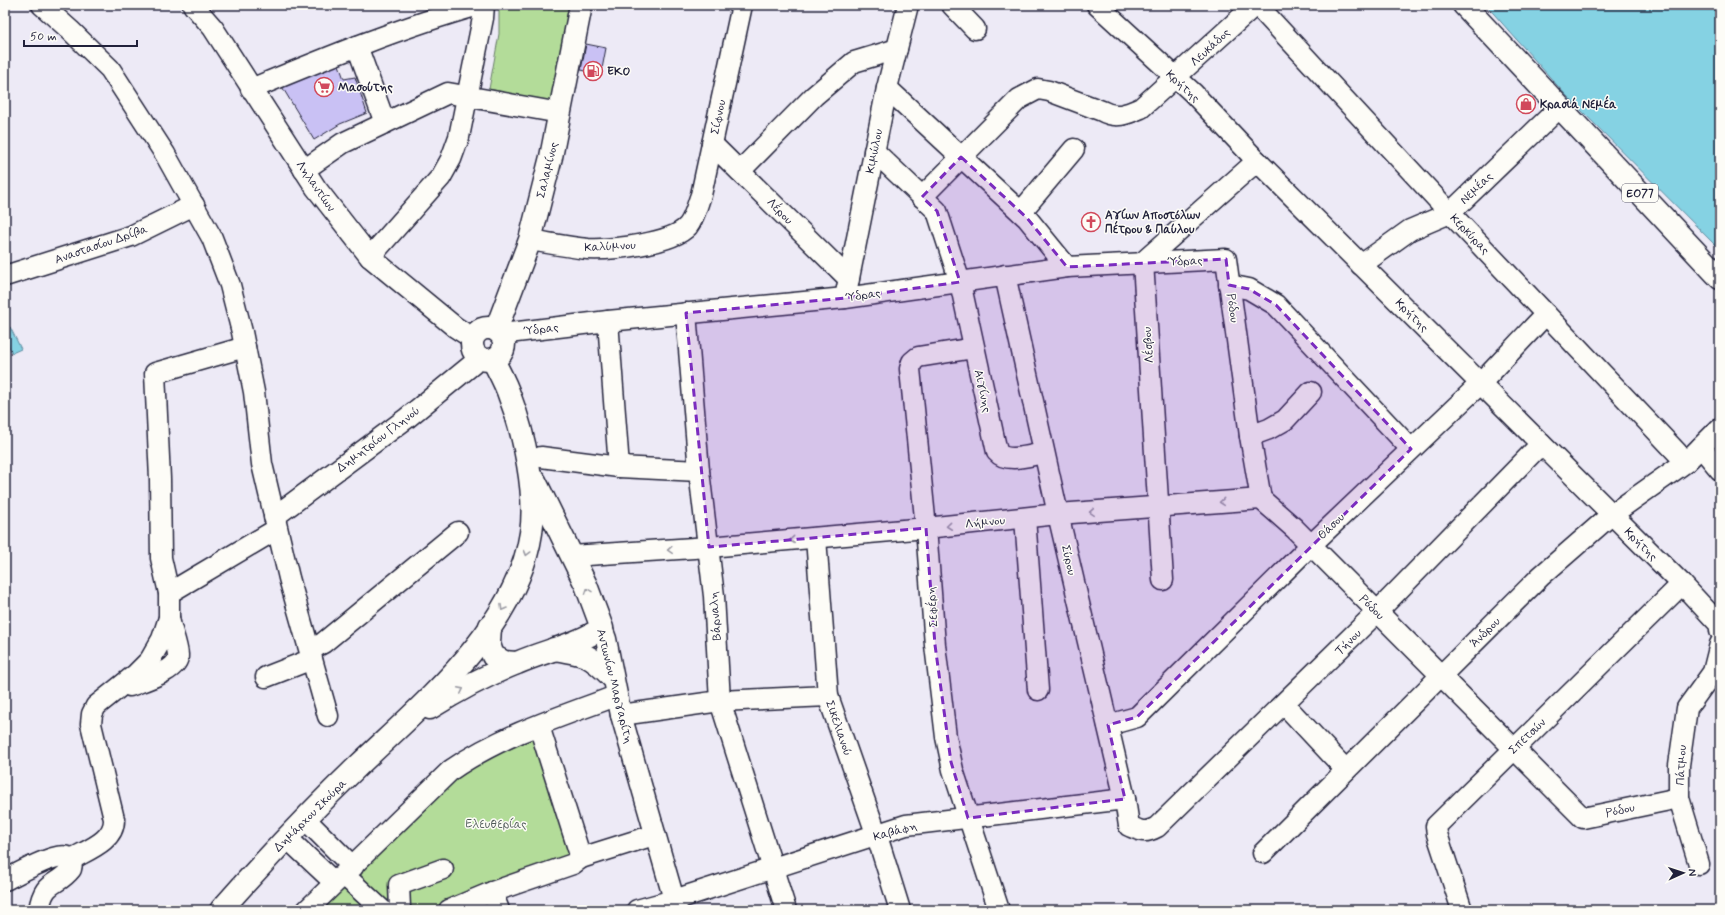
<svg xmlns="http://www.w3.org/2000/svg" width="1725" height="915" font-family="Mynerve,sans-serif">
<style>
.green{fill:#b3dc99;stroke:#6a7f6a}
.water{fill:#85d2e3;stroke:#5d8ca0}
.building{fill:#c9c1f4;stroke:#22223b}
.lines{fill:none;stroke-linecap:round;stroke-linejoin:round}
.minor-casing{stroke:#22223b;stroke-width:23}
.major-casing{stroke:#22223b;stroke-width:25}
.minor{stroke:#fdfcf7;stroke-width:20}
.major{stroke:#fdfcf7;stroke-width:22}
.oneway{stroke:#9a9aa2}
.marked{fill:#7b2cbf;fill-opacity:0.2;stroke:#7b2cbf;stroke-width:3;stroke-dasharray:8 5;stroke-linejoin:round}
.labels{text-anchor:middle;stroke-width:3;stroke-linejoin:round;paint-order:stroke}
.shield{fill:#fdfcf7;stroke:#646373;stroke-width:1}
.shield-label{font-size:11px;font-weight:bold;fill:#22223b}
.street-label{font-size:12px;fill:#22223b;stroke:#fdfcf7}
.poi-label{font-size:12px;font-weight:bold;fill:#22223b;stroke:#fdfcf7;text-anchor:start}
.park-label{font-size:12px;fill:#4e5a57;stroke:#fdfcf7}
</style>
<rect width="100%" height="100%" fill="#edeaf6"/>
<filter id="ink" filterUnits="userSpaceOnUse"><feTurbulence type="fractalNoise" baseFrequency=".025" numOctaves="2"/><feDisplacementMap in="SourceGraphic" scale="8" xChannelSelector="R" yChannelSelector="G"/><feConvolveMatrix kernelMatrix="1 2 1 2 8 2 1 2 1" color-interpolation-filters="sRGB"/></filter>
<g filter="url(#ink)">
<g class="green">
<polygon points="499,5 570,5 551,102 489,89 499,34"/>
<polygon points="539,726 581,858 637,850 500,895 506,910 307,910 451,770"/>
</g>
<g class="water">
<polygon points="1486,5 1720,5 1720,250 1564,93"/>
<polygon points="10,327 21,349 12,353 5,337 5,329"/>
</g>
<g class="building">
<polygon points="586,44 606,48 601,74 581,70"/>
<polygon points="337,59 344,79 355,77 367,113 340,124 314,140 281,85"/>
</g>
<g class="lines">
<defs>
<g id="minor">
<polyline points="42,5 70,30 110,69 165,154 212,238 230,285 242,332 254,392 262,464 289,578 328,716"/>
<polyline points="193,5 213,28 316,188 370,257 455,327 472,338"/>
<polyline points="952,5 975,29"/>
<polyline points="1097,5 1193,93 1257,161 1682,584 1720,625 1720,631"/>
<polyline points="1257,5 1450,213 1686,462"/>
<polyline points="357,46 385,123"/>
<polyline points="887,88 1027,218 1067,267"/>
<path d="M251,89C326,58 401,27 479,5"/>
<polyline points="712,144 849,279"/>
<path d="M874,151L937,211L960,282L997,452C1007,464 1031,455 1044,453"/>
<polyline points="304,170 343,143 448,93 560,113"/>
<polyline points="740,171 814,96 854,62 897,49"/>
<path d="M922,197L1019,99L1038,89L1049,91L1102,111C1116,119 1127,114 1141,108L1255,5"/>
<polyline points="1021,212 1074,149"/>
<path d="M530,240C549,243 568,247 588,249C611,250 672,244 688,226C695,217 697,205 701,195L742,5"/>
<polyline points="370,257 441,177 451,159 459,137 483,18 484,5"/>
<polyline points="1361,265 1410,230 1450,213 1560,107"/>
<path d="M1005,275L1058,514L1125,799L1129,826C1141,831 1144,834 1157,827L1377,612L1541,444"/>
<polyline points="5,276 131,236 194,205"/>
<polyline points="1229,285 1249,289 1276,305 1411,449"/>
<polyline points="845,298 887,88 908,5"/>
<polyline points="686,313 699,471 714,596 720,701 786,910"/>
<polyline points="608,321 619,467"/>
<polyline points="501,334 608,321 845,298 1067,267 1226,259 1250,436 1261,499 1294,528 1583,818 1679,798"/>
<polyline points="974,348 918,357 912,362 910,369 926,528 935,645 946,737 953,770 999,910"/>
<polyline points="1250,436 1269,429 1285,420 1311,392"/>
<polyline points="1701,447 1720,470"/>
<polyline points="541,457 619,467 699,471"/>
<polyline points="274,517 407,418 473,364 478,357"/>
<polyline points="1025,518 1038,690"/>
<polyline points="816,538 828,696 877,836 900,910"/>
<polyline points="572,556 709,547 926,528 1058,514 1261,499"/>
<polyline points="1163,580 1143,262 1257,161"/>
<polyline points="169,593 277,529"/>
<polyline points="602,628 606,639 621,715 677,910"/>
<polyline points="310,650 323,643 458,532"/>
<polyline points="266,677 312,659"/>
<path d="M130,686C142,681 179,671 178,655C177,643 171,630 169,618"/>
<polyline points="1284,704 1346,770"/>
<polyline points="621,715 720,701 828,696"/>
<polyline points="1108,725 1137,717 1311,545 1480,384 1546,314"/>
<polyline points="539,726 581,858 654,835"/>
<polyline points="305,819 353,867"/>
<polyline points="287,838 334,882"/>
<polyline points="1263,853 1541,576 1611,515 1686,462 1720,428"/>
<path d="M70,860C87,850 115,841 114,819L91,724L92,714L96,706L136,674L150,660L162,639L169,618V593L161,558L160,479L155,373L245,347"/>
<polyline points="1699,864 1679,798 1679,765 1687,708 1713,672 1720,644"/>
<polyline points="344,875 382,910"/>
<path d="M5,880C13,877 80,836 71,869C56,888 44,879 39,910"/>
<polyline points="492,892 499,910"/>
<polyline points="400,908 399,885 443,869"/>
<path d="M307,910L451,770C500,736 559,717 616,696"/>
<polyline points="449,910 492,892 573,864 581,858"/>
<polyline points="637,910 674,900 906,825 1125,799"/>
<polyline points="1462,910 1437,834 1436,826 1682,584"/>
</g>
<g id="major">
<polyline points="1464,5 1720,278"/>
<circle cx="488" cy="344" r="16"/>
<polyline points="496,330 530,240 551,157 581,5"/>
<polyline points="490,626 489,644 493,656 504,662 516,663"/>
<path d="M554,649C586,654 589,654 612,677"/>
<path d="M430,708C457,691 487,675 517,663C544,651 577,645 602,628L586,585L535,481"/>
<path d="M221,910C265,860 311,811 359,765C424,703 517,627 531,533C537,495 524,433 510,397C506,384 499,372 493,360"/>
</g>
</defs>
<use href="#minor" class="minor-casing"/>
<use href="#major" class="major-casing"/>
<use href="#minor" class="minor"/>
<use href="#major" class="major"/>
</g>
<defs><path id="oneway-chevron" d="M-2-3.5L2.5 0L-2 3.5" fill="none" stroke-width="1.6" stroke-linecap="round" stroke-linejoin="round"/></defs>
<g class="oneway">
<use href="#oneway-chevron" transform="translate(1222 502) rotate(175)"/>
<use href="#oneway-chevron" transform="translate(1092 512) rotate(176)"/>
<use href="#oneway-chevron" transform="translate(949 526) rotate(174)"/>
<use href="#oneway-chevron" transform="translate(792 540) rotate(175)"/>
<use href="#oneway-chevron" transform="translate(670 550) rotate(176)"/>
<use href="#oneway-chevron" transform="translate(527 553) rotate(105)"/>
<use href="#oneway-chevron" transform="translate(588 591) rotate(-110)"/>
<use href="#oneway-chevron" transform="translate(503 608) rotate(120)"/>
<use href="#oneway-chevron" transform="translate(461 690) rotate(-26)"/>
</g>
</g>
<path class="marked" d="M961,157L1027,218L1067,267L1226,259L1229,285L1249,289L1276,305L1411,449L1137,717L1108,725L1125,799L968,818L951,762L935,645L926,528L709,547L686,313L845,298L960,282L937,211L922,197Z"/>
<defs>
<symbol id="fuel-ring" viewBox="-11 -11 22 22"><circle r="9.5" fill="#fdfcf7" stroke="#d1495b" stroke-width="1.5"/><path d="M-5.5-6h7V0h2V4h1.3V-2.5L3-4.5l.8-.8L6-3V5H2.5V1h-1V6h-7ZM-4.2-4.7v3.2H.2V-4.7Z" fill="#d1495b"/></symbol>
<symbol id="supermarket-ring" viewBox="-11 -11 22 22"><circle r="9.5" fill="#fdfcf7" stroke="#d1495b" stroke-width="1.5"/><path d="M-6-5.5h2.5l.6 2H6L4.5 2H-2.5L-4.4-4H-6ZM-1.5 3.2a1.3 1.3 0 1 0 .1 0ZM3 3.2a1.3 1.3 0 1 0 .1 0Z" fill="#d1495b"/></symbol>
<symbol id="shop-ring" viewBox="-11 -11 22 22"><circle r="9.5" fill="#fdfcf7" stroke="#d1495b" stroke-width="1.5"/><path d="M-5-2.5h2.3a2.7 3.5 0 0 1 5.4 0H5L5.5 6h-11ZM-1.5-2.5h3a1.5 2.3 0 0 0-3 0Z" fill="#d1495b"/></symbol>
<symbol id="church-ring" viewBox="-11 -11 22 22"><circle r="9.5" fill="#fdfcf7" stroke="#d1495b" stroke-width="1.5"/><path d="M-1.2-6h2.4v3.5h3.3v2.4h-3.3V6h-2.4V-.1h-3.3v-2.4h3.3Z" fill="#d1495b"/></symbol>
</defs>
<g fill-rule="evenodd">
<use href="#fuel-ring" x="582" y="60" width="22" height="22"/>
<use href="#supermarket-ring" x="313" y="76" width="22" height="22"/>
<use href="#shop-ring" x="1515" y="93" width="22" height="22"/>
<use href="#church-ring" x="1080" y="211" width="22" height="22"/>
</g>
<g class="labels">
<rect class="shield" x="1622" y="184" width="36" height="18" rx="3"/>
<g class="shield-label">
<text x="1640" y="197">ΕΟ77</text>
</g>
<g class="street-label">
<text transform="translate(1210 47) rotate(-43)" y="4">Λευκάδος</text>
<text transform="translate(1183 86) rotate(43)" y="4">Κρήτης</text>
<text transform="translate(718 117) rotate(-78)" y="4">Σίφνου</text>
<text transform="translate(874 151) rotate(-79)" y="4">Κιμώλου</text>
<text transform="translate(547 170) rotate(-76)" y="4">Σαλαμίνος</text>
<text transform="translate(316 186) rotate(55)" y="4">Ληλαντίων</text>
<text transform="translate(1476 188) rotate(-44)" y="4">Νεμέας</text>
<text transform="translate(780 211) rotate(45)" y="4">Λέρου</text>
<text transform="translate(1470 234) rotate(46)" y="4">Κερκύρας</text>
<text transform="translate(101 244) rotate(-19)" y="4">Αναστασίου Δρίβα</text>
<text transform="translate(610 246) rotate(-3)" y="4">Καλύμνου</text>
<text transform="translate(1185 261) rotate(-2)" y="4">Ύδρας</text>
<text transform="translate(863 295) rotate(-8)" y="4">Ύδρας</text>
<text transform="translate(1233 308) rotate(82)" y="4">Ρόδου</text>
<text transform="translate(1412 315) rotate(45)" y="4">Κρήτης</text>
<text transform="translate(541 329) rotate(-7)" y="4">Ύδρας</text>
<text transform="translate(1148 345) rotate(-94)" y="4">Λέσβου</text>
<text transform="translate(983 391) rotate(78)" y="4">Αιγίνης</text>
<text transform="translate(378 439) rotate(-37)" y="4">Δημητρίου Γληνού</text>
<text transform="translate(985 522) rotate(-6)" y="4">Λήμνου</text>
<text transform="translate(1331 526) rotate(-44)" y="4">Θάσου</text>
<text transform="translate(1641 544) rotate(45)" y="4">Κρήτης</text>
<text transform="translate(1069 560) rotate(77)" y="4">Σύρου</text>
<text transform="translate(932 607) rotate(-94)" y="4">Σεφέρη</text>
<text transform="translate(1372 607) rotate(45)" y="4">Ρόδου</text>
<text transform="translate(715 616) rotate(-94)" y="4">Βάρναλη</text>
<text transform="translate(1485 632) rotate(-45)" y="4">Άνδρου</text>
<text transform="translate(1348 642) rotate(-44)" y="4">Τήνου</text>
<text transform="translate(615 686) rotate(76)" y="4">Αντωνίου Μαργαρίτη</text>
<text transform="translate(839 728) rotate(71)" y="4">Σικελιανού</text>
<text transform="translate(1527 736) rotate(-44)" y="4">Σπετσών</text>
<text transform="translate(1681 765) rotate(-87)" y="4">Πάτμου</text>
<text transform="translate(1620 810) rotate(-12)" y="4">Ρόδου</text>
<text transform="translate(310 815) rotate(-45)" y="4">Δημάρχου Σκούρα</text>
<text transform="translate(895 831) rotate(-15)" y="4">Καβάφη</text>
</g>
<g class="poi-label">
<text x="607" y="75">EKO</text>
<text x="338" y="91">Μασούτης</text>
<text x="1540" y="108">Κρασιά Νεμέα</text>
<text x="1105" y="219">Αγίων Αποστόλων<tspan x="1105" dy="14">Πέτρου &amp; Παύλου</tspan></text>
</g>
<g class="park-label">
<text x="496" y="828">Ελευθερίας</text>
</g>
</g>
<rect width="1725" height="915" fill="none" stroke="#fdfcf7" stroke-width="20"/>
<rect x="10" y="10" width="1705" height="895" fill="none" stroke="#22223b" stroke-width="1.5" filter="url(#ink)"/>
<g transform="translate(1683 873) rotate(87)" stroke="#fdfcf7" stroke-width="3" paint-order="stroke">
<path d="M0-3L7 15L0 10L-7 15Z" fill="#22223b"/>
<text y="-6" font-size="11" font-weight="bold" text-anchor="middle" fill="#22223b">N</text>
</g>
<path d="M24 40v6h113v-6" fill="none" stroke="#22223b" stroke-width="2"/>
<text x="30" y="40" font-size="12" fill="#22223b" stroke="#fdfcf7" stroke-width="3" paint-order="stroke">50 m</text>
</svg>
